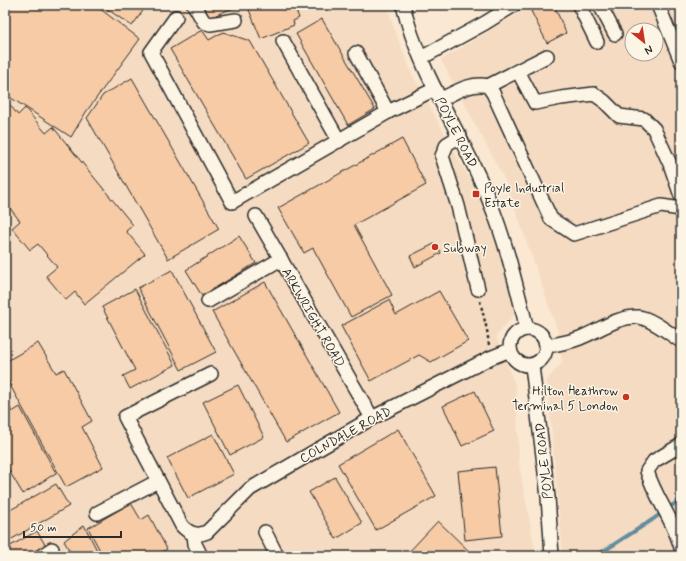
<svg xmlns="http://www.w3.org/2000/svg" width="686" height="561" font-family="Mynerve,sans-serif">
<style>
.built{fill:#f5dbc1;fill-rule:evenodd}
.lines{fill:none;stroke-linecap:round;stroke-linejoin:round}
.stream{stroke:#648d9f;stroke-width:4}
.building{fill:#f6cba5;stroke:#2b2b2b}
.minor-casing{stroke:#2b2b2b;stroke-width:16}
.path{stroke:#2b2b2b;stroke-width:2.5;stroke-dasharray:3 3;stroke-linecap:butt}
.minor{stroke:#fcf5e5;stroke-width:13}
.poi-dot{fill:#c8321e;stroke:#fcf5e5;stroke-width:1.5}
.labels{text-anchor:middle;stroke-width:3;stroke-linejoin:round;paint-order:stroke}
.street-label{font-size:13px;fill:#2b2b2b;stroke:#fcf5e5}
.poi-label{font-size:13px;fill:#2b2b2b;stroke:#fcf5e5;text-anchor:start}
</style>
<rect width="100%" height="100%" fill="#fae8d2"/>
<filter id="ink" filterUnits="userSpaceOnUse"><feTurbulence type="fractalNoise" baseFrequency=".025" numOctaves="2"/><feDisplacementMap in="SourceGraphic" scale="8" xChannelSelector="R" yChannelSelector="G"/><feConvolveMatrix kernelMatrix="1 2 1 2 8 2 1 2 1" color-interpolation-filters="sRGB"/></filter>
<g filter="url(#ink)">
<g class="built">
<polygon points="5,5 387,5 393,26 412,74 485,207 505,270 514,315 496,336 516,387 519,464 536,556 5,556"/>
<path d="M532,5H681V556H563L547,380L562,363L558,332L506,182L441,60ZM632,30H656V54H632Z"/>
</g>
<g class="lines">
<polyline class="stream" points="596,556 652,520 681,499"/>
</g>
<g class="building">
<polygon points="5,5 95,5 140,39 86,112 71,137 5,94"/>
<polygon points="101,5 147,5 132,26"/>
<polygon points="204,5 240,5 209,18"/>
<polygon points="247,5 294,5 299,18 293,21 294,25 261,39"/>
<polygon points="543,5 554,5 566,33 547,43 531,11"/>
<polygon points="322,19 375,109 348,125 296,34"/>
<polygon points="202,30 209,40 223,32 250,41 309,143 246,179 170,49"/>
<polygon points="132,78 219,229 168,259 87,118 103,95"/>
<polygon points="5,99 18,115 25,108 46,133 53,127 133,225 126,231 145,254 84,304 75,292 66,300 46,276 57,267 38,244 30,250 12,228 20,221 5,202"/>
<polygon points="402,139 426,185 354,225 392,295 351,317 313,248 304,253 278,208"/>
<polygon points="239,236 256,263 202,296 186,270"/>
<polygon points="436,243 441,253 415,267 410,256"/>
<polygon points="172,270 216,352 181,370 138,288"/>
<polygon points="265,282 339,412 286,442 212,312"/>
<polygon points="135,289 175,365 130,389 123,376 135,370 102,307"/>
<polygon points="439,291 468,341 431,362 419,355 371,381 341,326 389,300 396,315"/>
<polygon points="38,343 56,373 64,369 92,421 82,427 103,467 66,487 5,376 5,362"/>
<polygon points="238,385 264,437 230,455 203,402"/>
<polygon points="475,391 494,431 462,446 443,406"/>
<polygon points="5,398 12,412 20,407 56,473 23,494 8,469 5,470"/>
<polygon points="398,429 436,496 376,530 338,464"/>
<polygon points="213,434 234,474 188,498 167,458"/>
<polygon points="495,467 502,536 465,540 458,471"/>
<polygon points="335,477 362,523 336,539 309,492"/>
<polygon points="56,484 69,506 5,543 5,513"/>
<polygon points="131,503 141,520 149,515 167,549 155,556 103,556 88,528"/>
<polygon points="438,521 474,556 405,556"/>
<polygon points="84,525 100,556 71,556 72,555 64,541"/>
<polygon points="37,531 47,548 33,556 5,556 5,549"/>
</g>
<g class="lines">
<defs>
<g id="minor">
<polyline points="194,5 204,22 210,24 236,20"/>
<path d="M403,5C419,74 463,134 489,200C506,241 516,285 527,329"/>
<polyline points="579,5 597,42"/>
<polyline points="600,5 615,34"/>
<polyline points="658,5 681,61"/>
<polyline points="176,17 151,52 232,202 388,112 435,89"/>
<polyline points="283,41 339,141"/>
<polyline points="356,53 388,112"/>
<polyline points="421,58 485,23 514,5"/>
<polyline points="518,71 535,103 561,98 594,94 604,101 619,116 644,119 654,129 670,164 681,196"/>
<polyline points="488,86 547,56"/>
<path d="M441,99C456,92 471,82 488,86L493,93L551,219L574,234L661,206L681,209"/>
<polyline points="460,136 447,144 442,156 458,206 478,289"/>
<polyline points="256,216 372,418"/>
<polyline points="208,301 281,259"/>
<circle cx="528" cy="347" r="18"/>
<path d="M547,346C558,344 570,342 580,338C598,331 618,316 638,317C651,318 670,334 681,341"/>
<polyline points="532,366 548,497 552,556"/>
<path d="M211,374L125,417L182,526C189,533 196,537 207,532L250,489L372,418L490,358L510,350"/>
<path d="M681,445L654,461L647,471C655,498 674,520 681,548"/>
<polyline points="97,513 158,481"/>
<polyline points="265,532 277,556"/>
<polyline points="194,534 195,544 201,556"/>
<polyline points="41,556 52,549"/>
</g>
</defs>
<use href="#minor" class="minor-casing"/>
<polyline class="path" points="480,301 487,330 489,345"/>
<use href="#minor" class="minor"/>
</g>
</g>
<g class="poi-dot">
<rect x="472" y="190" width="8" height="8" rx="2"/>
<circle cx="435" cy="247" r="4"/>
<circle cx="626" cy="397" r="4"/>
</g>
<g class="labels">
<g class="street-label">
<text transform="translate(457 132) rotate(63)" y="5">POYLE ROAD</text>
<text transform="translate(314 317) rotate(60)" y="5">ARKWRIGHT ROAD</text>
<text transform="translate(345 434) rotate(-29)" y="5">COLNDALE ROAD</text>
<text transform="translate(543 461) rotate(-96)" y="5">POYLE ROAD</text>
</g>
<g class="poi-label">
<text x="484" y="192">Poyle Industrial<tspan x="484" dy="15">Estate</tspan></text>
<text x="443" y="252">Subway</text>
<text x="618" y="395" text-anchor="end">Hilton Heathrow<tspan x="618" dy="15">Terminal 5 London</tspan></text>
</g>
</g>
<rect width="686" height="561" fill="none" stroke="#fcf5e5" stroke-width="20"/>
<rect x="10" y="10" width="666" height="541" fill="none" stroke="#2b2b2b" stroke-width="1.5" filter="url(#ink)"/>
<g transform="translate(644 42) rotate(150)"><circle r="19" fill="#fcf5e5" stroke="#a8a49b"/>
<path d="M0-3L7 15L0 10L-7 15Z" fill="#c8321e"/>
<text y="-6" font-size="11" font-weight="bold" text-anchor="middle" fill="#2b2b2b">N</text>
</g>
<path d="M24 531v6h97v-6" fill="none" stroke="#2b2b2b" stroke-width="2"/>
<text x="30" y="531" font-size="12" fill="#2b2b2b" stroke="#fcf5e5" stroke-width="3" paint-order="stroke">50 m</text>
</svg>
